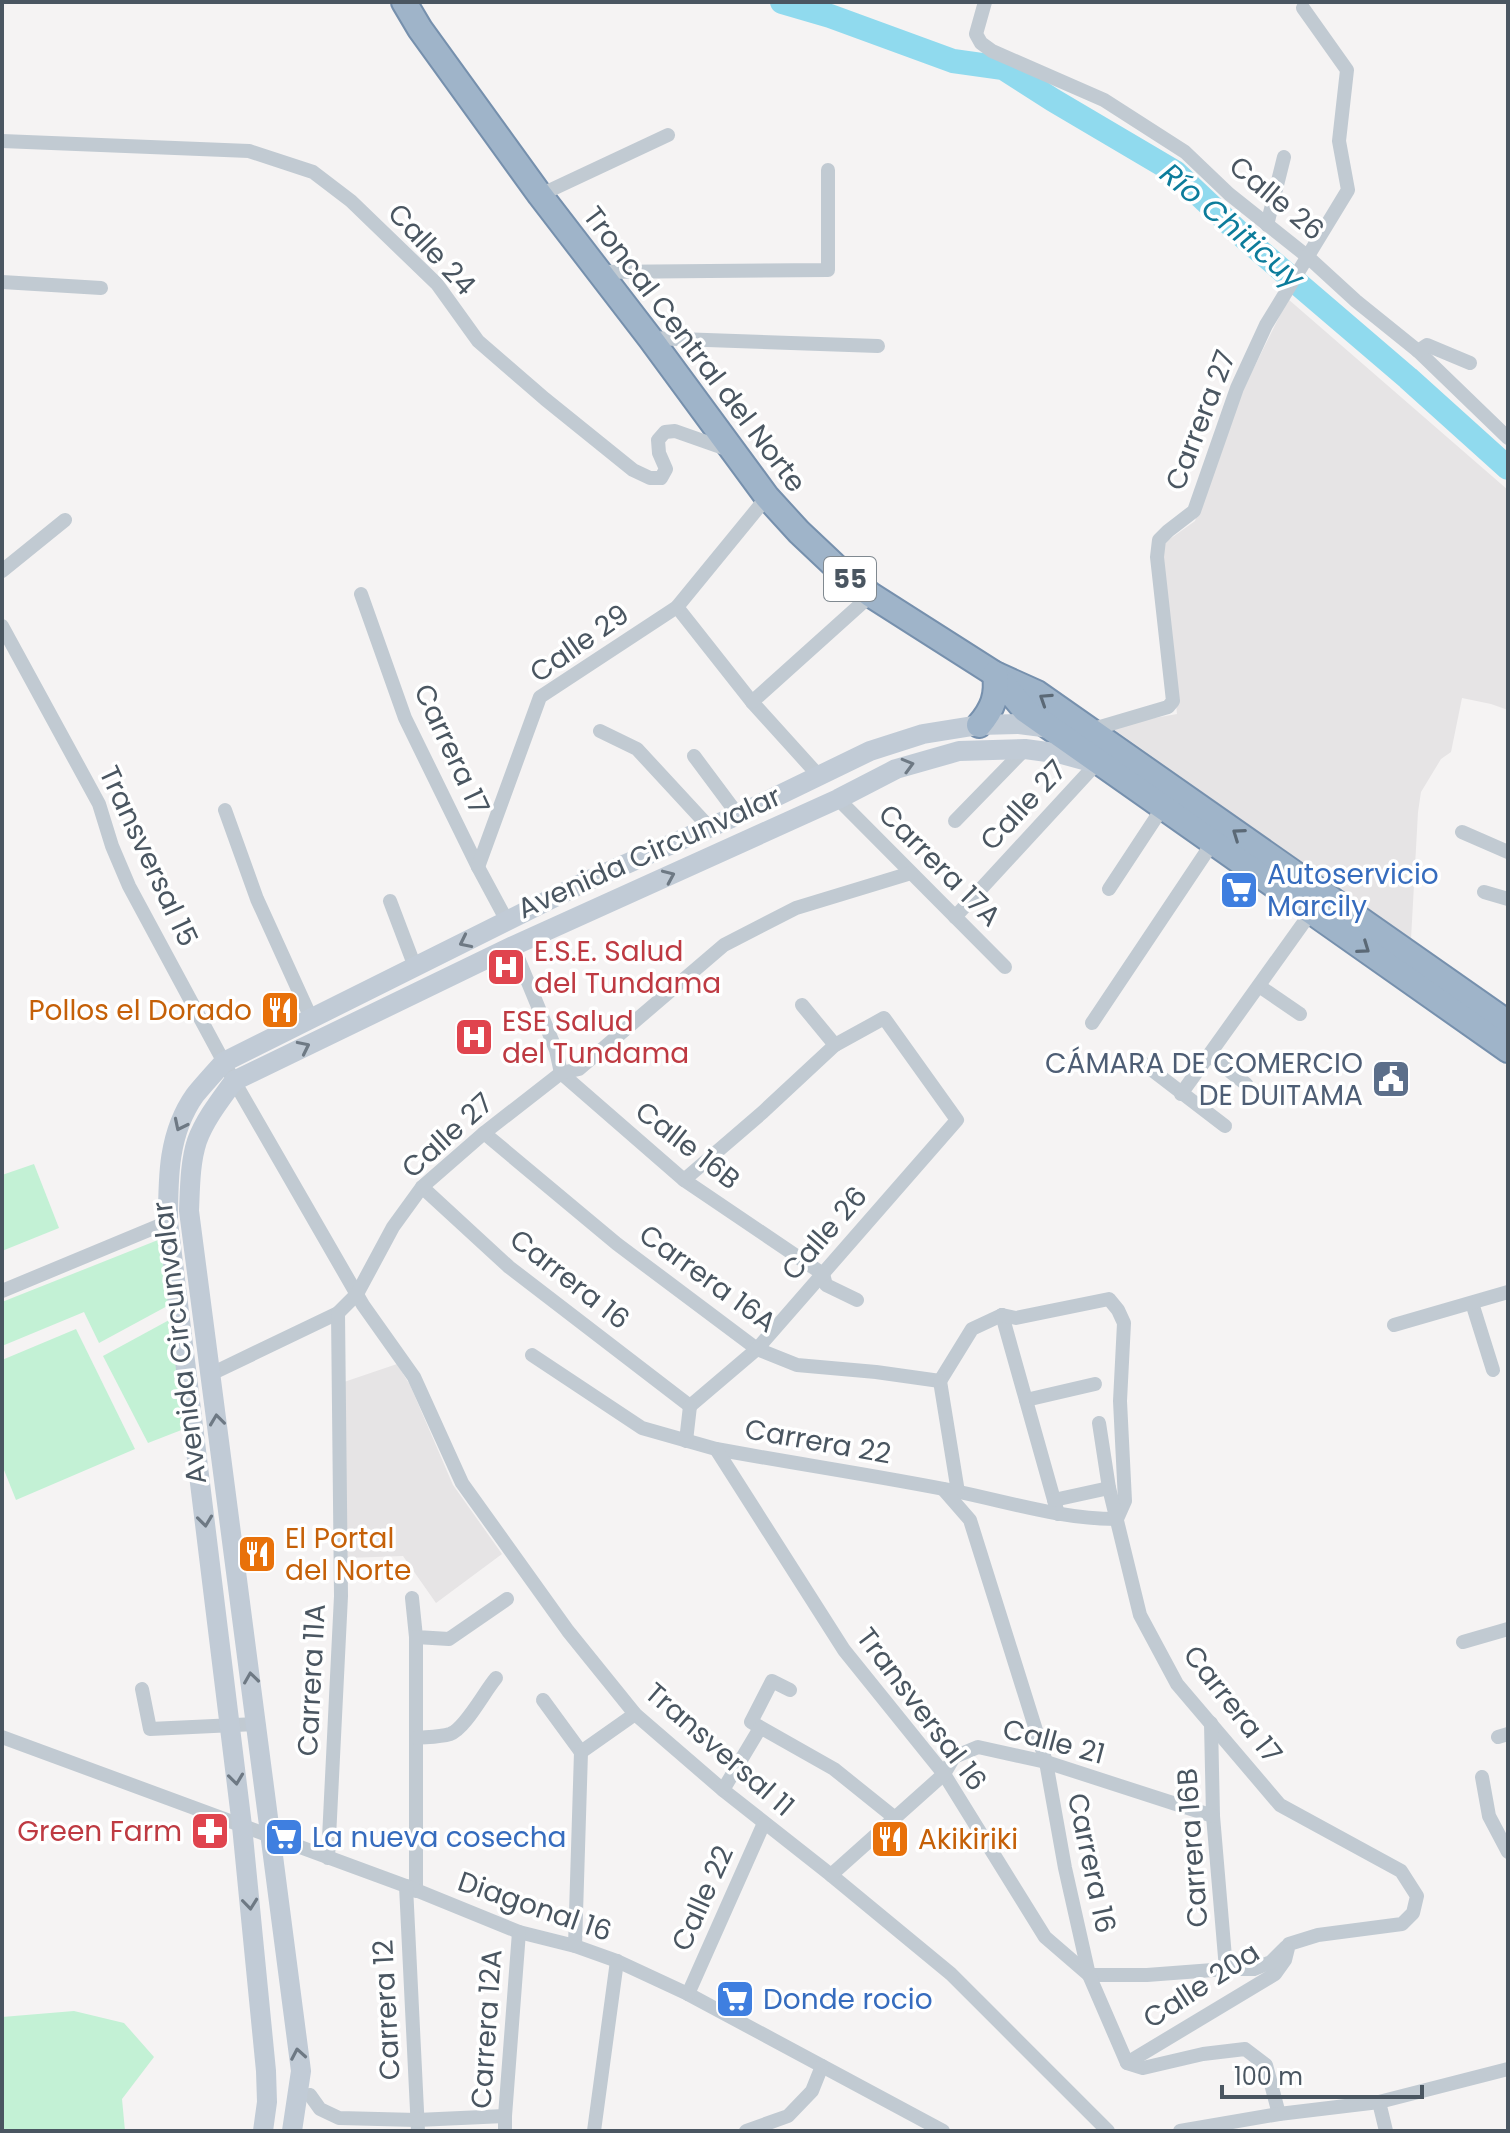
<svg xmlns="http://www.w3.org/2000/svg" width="1510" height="2133" font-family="Poppins,sans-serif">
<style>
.education{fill:#e6e4e5}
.green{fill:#c3f1d5}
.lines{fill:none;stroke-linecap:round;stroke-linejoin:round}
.river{stroke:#90daee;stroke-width:24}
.trunk-casing{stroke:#7690ad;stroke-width:28}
.minor{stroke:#c1cad2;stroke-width:14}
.secondary{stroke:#c1cbd6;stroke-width:20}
.trunk{stroke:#9fb4c9;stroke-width:24}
.oneway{stroke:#5b6976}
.oneway2{stroke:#6e7984}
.labels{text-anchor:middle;stroke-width:7;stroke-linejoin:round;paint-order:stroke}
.shield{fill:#fff;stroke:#808990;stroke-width:2}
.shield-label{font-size:26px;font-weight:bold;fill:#4a5661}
.street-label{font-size:28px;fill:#4a5661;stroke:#fff}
.shop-label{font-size:28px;fill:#366cbe;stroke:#fff;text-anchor:start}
.health-label{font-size:28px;fill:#be3a42;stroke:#fff;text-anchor:start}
.food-label{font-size:28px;fill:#c56008;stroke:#fff;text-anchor:start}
.service-label{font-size:28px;fill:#4e5e75;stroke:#fff;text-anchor:end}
.water-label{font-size:30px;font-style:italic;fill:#0c7c9b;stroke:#fff}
</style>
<rect width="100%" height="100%" fill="#f5f3f3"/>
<g class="education">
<polygon points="1288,299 1508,490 1508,710 1491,704 1462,698 1451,752 1441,759 1421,792 1418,812 1411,939 1109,726 1177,714 1160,546 1195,521 1226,424"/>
<polygon points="397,1364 410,1385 453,1485 502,1554 436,1603 403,1556 347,1558 344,1382"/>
</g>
<g class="green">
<polygon points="34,1164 59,1228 2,1251 2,1175"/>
<polygon points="158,1240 171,1304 99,1343 84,1312 2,1346 2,1302"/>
<polygon points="171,1319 184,1429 148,1443 103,1356"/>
<polygon points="76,1329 135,1449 16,1500 2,1465 2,1360"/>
<polygon points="74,2011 124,2023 154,2057 122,2099 125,2131 2,2131 2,2017"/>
</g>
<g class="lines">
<polyline class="river" points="782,2 830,16 953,61 1003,68 1053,100 1175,172 1248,241 1408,378 1508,468"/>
<defs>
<g id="trunk">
<polyline points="404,2 420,29 540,195 650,338 767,497 799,532 834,565 871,595 995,674 1037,693 1508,1023"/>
<polyline points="999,679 1025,710 1508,1050"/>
<path d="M979,725C993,709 998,695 995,674"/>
</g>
</defs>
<use href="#trunk" class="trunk-casing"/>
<g class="minor">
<polyline points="985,2 976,34 981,43 992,51 1104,100 1185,152 1229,194 1308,257 1356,301 1418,351 1508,438"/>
<polyline points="2,141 249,151 313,172 351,201 437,284 478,341 545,399 633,470 650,478 661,478 666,469 659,453 658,440 665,432 675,431 729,450"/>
<polyline points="540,195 668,135"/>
<polyline points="1267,225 1284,157"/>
<polyline points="599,272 828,270 828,170"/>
<polyline points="2,282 101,288"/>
<polyline points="650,338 878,346"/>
<polyline points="1418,351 1427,345 1470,363"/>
<polyline points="2,571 65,520"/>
<polyline points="361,594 405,718 478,867 507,921"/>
<polyline points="677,607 752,702 819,776"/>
<polyline points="2,626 99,804 112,846 129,886 234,1081 363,1305 414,1377 462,1483 568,1631 635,1714 723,1790 831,1875 951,1974 1108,2131"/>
<polyline points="752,702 871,595"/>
<polyline points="1090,730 1168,707 1173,701 1157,557 1159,540 1168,531 1194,511 1237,388 1266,325 1348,190 1339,141 1347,70 1303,8"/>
<polyline points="600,731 637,749 710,828"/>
<polyline points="694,756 738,815"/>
<polyline points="838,799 1005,967"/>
<polyline points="225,810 257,899 311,1018"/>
<polyline points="955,821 1025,749"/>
<polyline points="1462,832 1508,852"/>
<polyline points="478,867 540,697 677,607 767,497"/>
<polyline points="1109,889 1163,807"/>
<polyline points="1484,892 1508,899"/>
<polyline points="390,901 415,967"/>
<polyline points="955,917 1097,763"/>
<polyline points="513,946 556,1050 561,1073 684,1180 823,1274 826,1285 857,1300"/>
<polyline points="1259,986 1300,1014"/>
<polyline points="802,1005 835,1045"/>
<polyline points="1092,1023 1213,842"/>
<polyline points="1209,1055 1246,1084"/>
<polyline points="1135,1057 1225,1126"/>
<polyline points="1181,1094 1312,911"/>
<polyline points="484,1133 617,1244 757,1349 797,1365 876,1372 940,1381 972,1329 1002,1315"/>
<polyline points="684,1180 763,1112 835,1045 884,1018 957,1120 757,1349 690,1406"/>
<polyline points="422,1187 509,1267 690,1406"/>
<polyline points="2,1291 168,1222"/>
<polyline points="1472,1303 1493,1370"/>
<polyline points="1002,1315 1058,1514"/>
<polyline points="1394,1325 1508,1292"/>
<path d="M532,1355L642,1428L716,1449C797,1464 879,1476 959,1492C1012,1503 1063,1519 1117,1519L1125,1501L1120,1401L1124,1323L1118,1310L1109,1299L1016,1318L1002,1315"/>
<polyline points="211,1374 338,1313 357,1294 393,1227 422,1187 484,1133 561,1073 579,1069 724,945 796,908 911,873"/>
<polyline points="940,1381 958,1492"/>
<polyline points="1026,1400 1095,1384"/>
<polyline points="1099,1423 1109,1488 1140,1615 1177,1684 1280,1805 1401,1871 1417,1896 1413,1913 1402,1924 1318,1935 1289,1944 1285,1960 1275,1974 1127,2063"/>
<polyline points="686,1441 690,1406"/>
<polyline points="716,1449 844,1650 944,1774 1045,1937 1089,1975 1147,1975 1226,1969 1254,1969 1271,1962 1286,1947"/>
<polyline points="943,1489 970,1520 1046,1762 1065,1868 1089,1975 1127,2063 1143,2068 1203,2054 1245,2049 1266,2065 1279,2114"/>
<polyline points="1054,1500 1109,1488"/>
<polyline points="412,1598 416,1637 449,1639 507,1599"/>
<polyline points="416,1637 416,1891"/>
<polyline points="1463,1642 1508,1629"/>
<polyline points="142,1689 150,1729 257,1724"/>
<polyline points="790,1690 772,1681 751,1722 834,1769 895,1818"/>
<polyline points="543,1700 581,1752"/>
<polyline points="1211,1723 1213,1816 1226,1969"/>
<polyline points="2,1737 406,1886 519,1932 575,1946 617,1961 688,1994 943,2131"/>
<polyline points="1498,1737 1508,1734"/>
<path d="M417,1738C427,1737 440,1737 450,1734C465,1729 484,1692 496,1678"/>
<polyline points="581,1752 635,1714"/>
<polyline points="1482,1777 1489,1816 1508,1852"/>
<polyline points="723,1790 760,1728"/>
<polyline points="328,1858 341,1596 338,1313"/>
<polyline points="831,1875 944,1774 954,1757 978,1747 1046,1762 1213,1816"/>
<polyline points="406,1886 418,2131"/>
<polyline points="575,1946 581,1752"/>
<polyline points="688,1994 764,1823"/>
<polyline points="310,2095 320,2109 339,2118 417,2120 505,2116"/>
<polyline points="1379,2102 1386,2131"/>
<polyline points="505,2131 505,2116 519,1932"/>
<polyline points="594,2131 617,1961"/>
<polyline points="746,2131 788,2116 812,2091 822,2066"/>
<polyline points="1180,2131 1279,2114 1379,2102 1508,2069"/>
</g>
<g class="secondary">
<path d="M263,2131L267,2102L266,2071L242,1826L168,1222C168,1177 168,1133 195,1095C204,1084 214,1073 224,1062L585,882L738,815L870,751L923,734L979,725L1019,724L1050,728"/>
<path d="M292,2131L301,2071L189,1211C190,1188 190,1162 197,1141C205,1119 221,1099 234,1081L513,946L838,799L896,769L959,751L1025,749L1062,754L1095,763"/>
</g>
<use href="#trunk" class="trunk"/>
</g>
<defs><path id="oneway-chevron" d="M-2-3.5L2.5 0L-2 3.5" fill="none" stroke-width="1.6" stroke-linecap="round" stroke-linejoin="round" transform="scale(2)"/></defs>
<g class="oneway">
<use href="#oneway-chevron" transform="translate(1045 699) rotate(-147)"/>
<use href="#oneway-chevron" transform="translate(1238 834) rotate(-145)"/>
<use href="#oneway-chevron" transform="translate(1364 948) rotate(35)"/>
</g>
<g class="oneway2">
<use href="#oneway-chevron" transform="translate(908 765) rotate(-16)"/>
<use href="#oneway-chevron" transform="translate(669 876) rotate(-24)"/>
<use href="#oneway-chevron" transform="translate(465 942) rotate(154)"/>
<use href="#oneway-chevron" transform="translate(304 1047) rotate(-26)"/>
<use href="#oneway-chevron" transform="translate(180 1125) rotate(116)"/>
<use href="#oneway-chevron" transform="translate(217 1420) rotate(-97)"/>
<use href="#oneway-chevron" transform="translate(205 1521) rotate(83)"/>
<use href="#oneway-chevron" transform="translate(251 1678) rotate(-98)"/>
<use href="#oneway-chevron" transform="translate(236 1779) rotate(83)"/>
<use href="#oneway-chevron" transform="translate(250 1904) rotate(84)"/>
<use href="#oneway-chevron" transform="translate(298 2054) rotate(-100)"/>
</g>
<defs>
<symbol id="supermarket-square" viewBox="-11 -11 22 22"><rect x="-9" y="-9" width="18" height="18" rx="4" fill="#3f7fe0" stroke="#fff"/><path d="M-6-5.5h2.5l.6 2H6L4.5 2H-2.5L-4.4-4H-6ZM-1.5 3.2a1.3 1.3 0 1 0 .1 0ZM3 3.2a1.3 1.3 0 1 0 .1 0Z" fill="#fff"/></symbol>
<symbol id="hospital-square" viewBox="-11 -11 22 22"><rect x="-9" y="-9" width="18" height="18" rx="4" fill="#e0444e" stroke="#fff"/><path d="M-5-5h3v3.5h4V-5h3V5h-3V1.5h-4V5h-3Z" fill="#fff"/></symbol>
<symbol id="restaurant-square" viewBox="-11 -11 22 22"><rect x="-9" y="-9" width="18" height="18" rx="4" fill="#e8710a" stroke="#fff"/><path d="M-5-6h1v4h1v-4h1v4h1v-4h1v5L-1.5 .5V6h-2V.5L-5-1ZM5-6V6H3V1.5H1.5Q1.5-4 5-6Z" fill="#fff"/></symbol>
<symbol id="civic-square" viewBox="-11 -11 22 22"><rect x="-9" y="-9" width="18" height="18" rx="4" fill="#5c6f8a" stroke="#fff"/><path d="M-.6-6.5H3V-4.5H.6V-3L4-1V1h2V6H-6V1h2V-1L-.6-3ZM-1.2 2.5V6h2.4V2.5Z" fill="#fff"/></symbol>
<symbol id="pharmacy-square" viewBox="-11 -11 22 22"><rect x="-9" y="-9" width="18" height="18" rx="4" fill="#e0444e" stroke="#fff"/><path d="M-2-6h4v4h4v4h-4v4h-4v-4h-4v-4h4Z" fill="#fff"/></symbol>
</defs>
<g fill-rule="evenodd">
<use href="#supermarket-square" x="1217" y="868" width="44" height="44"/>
<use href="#hospital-square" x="484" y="945" width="44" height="44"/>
<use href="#restaurant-square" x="258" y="988" width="44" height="44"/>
<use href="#hospital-square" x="452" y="1015" width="44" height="44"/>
<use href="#civic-square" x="1369" y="1057" width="44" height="44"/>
<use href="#restaurant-square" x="235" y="1532" width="44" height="44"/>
<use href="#pharmacy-square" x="188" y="1809" width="44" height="44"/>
<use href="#supermarket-square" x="262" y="1815" width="44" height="44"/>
<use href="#restaurant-square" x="868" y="1817" width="44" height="44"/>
<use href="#supermarket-square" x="713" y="1977" width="44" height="44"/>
</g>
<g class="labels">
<rect class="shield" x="824" y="557" width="52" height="44" rx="6"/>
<g class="shield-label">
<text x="850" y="588">55</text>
</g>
<g class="street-label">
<text transform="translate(1277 198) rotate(40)" y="10">Calle 26</text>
<text transform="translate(432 249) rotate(47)" y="10">Calle 24</text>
<text transform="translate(695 349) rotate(53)" y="10">Troncal Central del Norte</text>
<text transform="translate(1200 420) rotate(-69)" y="10">Carrera 27</text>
<text transform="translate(579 643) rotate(-35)" y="10">Calle 29</text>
<text transform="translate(452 749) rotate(65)" y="10">Carrera 17</text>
<text transform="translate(1023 805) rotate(-47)" y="10">Calle 27</text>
<text transform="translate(649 852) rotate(-24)" y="10">Avenida Circunvalar</text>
<text transform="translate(149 856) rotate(65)" y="10">Transversal 15</text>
<text transform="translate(940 865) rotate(45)" y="10">Carrera 17A</text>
<text transform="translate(447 1135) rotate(-42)" y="10">Calle 27</text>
<text transform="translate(688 1145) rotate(38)" y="10">Calle 16B</text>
<text transform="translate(824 1233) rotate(-49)" y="10">Calle 26</text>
<text transform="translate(708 1278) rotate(36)" y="10">Carrera 16A</text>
<text transform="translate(570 1279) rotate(38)" y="10">Carrera 16</text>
<text transform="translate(179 1343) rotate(-97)" y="10">Avenida Circunvalar</text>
<text transform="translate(818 1441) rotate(10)" y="10">Carrera 22</text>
<text transform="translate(311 1680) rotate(-87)" y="10">Carrera 11A</text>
<text transform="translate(1233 1704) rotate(52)" y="10">Carrera 17</text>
<text transform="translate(922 1709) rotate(53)" y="10">Transversal 16</text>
<text transform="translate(1054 1741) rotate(15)" y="10">Calle 21</text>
<text transform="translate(720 1749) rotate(41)" y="10">Transversal 11</text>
<text transform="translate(1192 1848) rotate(-94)" y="10">Carrera 16B</text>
<text transform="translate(1092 1863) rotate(78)" y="10">Carrera 16</text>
<text transform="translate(702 1898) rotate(-66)" y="10">Calle 22</text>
<text transform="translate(535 1906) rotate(19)" y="10">Diagonal 16</text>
<text transform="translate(1201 1985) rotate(-33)" y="10">Calle 20a</text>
<text transform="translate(386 2010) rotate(-93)" y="10">Carrera 12</text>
<text transform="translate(486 2029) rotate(-86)" y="10">Carrera 12A</text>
</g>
<g class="shop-label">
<text x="1267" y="884">Autoservicio<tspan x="1267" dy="32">Marcily</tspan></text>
<text x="312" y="1847">La nueva cosecha</text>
<text x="763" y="2009">Donde rocio</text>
</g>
<g class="health-label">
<text x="534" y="961">E.S.E. Salud<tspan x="534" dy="32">del Tundama</tspan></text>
<text x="502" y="1031">ESE Salud<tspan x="502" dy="32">del Tundama</tspan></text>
<text x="182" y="1841" text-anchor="end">Green Farm</text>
</g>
<g class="food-label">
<text x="252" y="1020" text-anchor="end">Pollos el Dorado</text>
<text x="285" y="1548">El Portal<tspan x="285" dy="32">del Norte</tspan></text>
<text x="918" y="1849">Akikiriki</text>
</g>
<g class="service-label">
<text x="1363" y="1073">CÁMARA DE COMERCIO<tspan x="1363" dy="32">DE DUITAMA</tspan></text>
</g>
<g class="water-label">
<text transform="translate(1232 226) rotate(40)" y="10">Río Chiticuy</text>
</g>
</g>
<rect width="1510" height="2133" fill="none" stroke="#4a5661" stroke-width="8"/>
<path d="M1222 2085v12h200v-12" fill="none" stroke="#4a5661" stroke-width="4"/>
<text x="1234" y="2085" font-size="24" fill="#4a5661" stroke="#ffffff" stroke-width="6" paint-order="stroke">100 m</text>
</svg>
